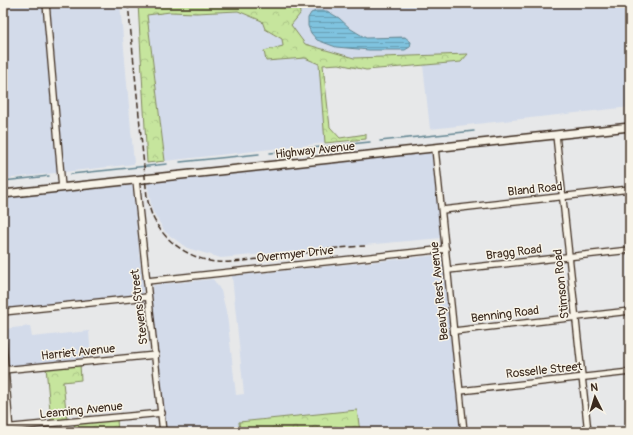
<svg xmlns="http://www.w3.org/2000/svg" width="633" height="435" font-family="Pangolin,sans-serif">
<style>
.built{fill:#d3dbea;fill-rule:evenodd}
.forest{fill:url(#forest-crowns);stroke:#80885e}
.water{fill:url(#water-rules);stroke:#648692}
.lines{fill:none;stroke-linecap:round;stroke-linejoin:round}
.stream{stroke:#648692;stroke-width:1.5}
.street-casing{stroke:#3b2a1e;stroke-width:8}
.secondary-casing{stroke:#3b2a1e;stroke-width:10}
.street{stroke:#f7f3e8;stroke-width:5.5}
.secondary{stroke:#f7f3e8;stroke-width:7}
.rail{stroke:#3b2a1e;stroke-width:1.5;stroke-dasharray:6 3;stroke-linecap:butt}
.labels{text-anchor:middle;stroke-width:3;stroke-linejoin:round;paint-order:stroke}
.street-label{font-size:12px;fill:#3b2a1e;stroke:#f7f3e8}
</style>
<defs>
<pattern id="forest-crowns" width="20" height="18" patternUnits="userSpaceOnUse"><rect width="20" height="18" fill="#c6e59d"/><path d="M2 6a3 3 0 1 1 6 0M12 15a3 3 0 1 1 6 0" fill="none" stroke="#abc587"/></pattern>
<pattern id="water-rules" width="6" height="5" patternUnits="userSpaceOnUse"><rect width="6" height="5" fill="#7fc3df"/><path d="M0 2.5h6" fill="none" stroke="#699fb4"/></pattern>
</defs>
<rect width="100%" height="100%" fill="#e7e8e9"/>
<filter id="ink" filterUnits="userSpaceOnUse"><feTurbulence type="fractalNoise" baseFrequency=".025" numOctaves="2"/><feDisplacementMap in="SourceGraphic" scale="8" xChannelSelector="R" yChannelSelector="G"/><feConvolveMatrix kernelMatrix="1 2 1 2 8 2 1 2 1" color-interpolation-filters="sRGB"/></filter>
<g filter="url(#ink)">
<g class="built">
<polygon points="3,3 120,3 134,164 3,179"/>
<polygon points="239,3 285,3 251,6"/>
<path d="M299,3H630V107L430,129L423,65L461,62L468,54L354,58L305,44L290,25L300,14ZM327,11L339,18L351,29L366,38H372L405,50H369L336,47Z"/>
<polygon points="238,11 263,21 265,30 282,39 283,47 266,61 305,58 319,64 325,143 165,161 147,15 170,12 196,13"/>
<polygon points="427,151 430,153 432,156 441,238 221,258 187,248 165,232 152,210 147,182"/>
<polygon points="128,184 133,187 141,269 144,289 140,296 6,309 3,308 3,197"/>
<polygon points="440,255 442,258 445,266 461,432 360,432 357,410 239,422 240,432 166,432 150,291 154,285 213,279 221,291 227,315 236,395 244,394 232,276"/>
<polygon points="30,326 32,337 89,331 91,359 11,367 8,367 6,363 4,329"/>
</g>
<g class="forest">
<polygon points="138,3 239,3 251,6 285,3 299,3 300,14 291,25 305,44 354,58 468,54 461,62 366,70 339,64 323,65 330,127 340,138 366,134 366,139 325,143 319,64 305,58 266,61 264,51 283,46 282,39 265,29 262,21 238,11 196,13 170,12 147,15 165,161 147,163"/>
<polygon points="80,364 81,380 63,382 67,420 51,421 46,367"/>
<polygon points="357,410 360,432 240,432 239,422"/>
<polygon points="117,419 118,432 75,432 74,423"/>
</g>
<polygon class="water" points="316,11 327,11 339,18 351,29 366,38 405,37 411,42 410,47 405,50 369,50 336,47 317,40 311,33 308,26 308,18 311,13"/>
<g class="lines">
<g class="stream">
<polyline points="380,141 474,131"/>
<polyline points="301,149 370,142"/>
<polyline points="270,153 280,152"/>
<polyline points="180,162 259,154"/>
<polyline points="71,174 167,164"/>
<polyline points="3,181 49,176"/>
</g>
<defs>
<g id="street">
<polyline points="46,3 62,188"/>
<polyline points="556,135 588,432"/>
<polyline points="435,148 464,432"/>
<polyline points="136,180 163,432"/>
<polyline points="442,210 630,189"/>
<polyline points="448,270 630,250"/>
<polyline points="147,281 446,249"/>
<polyline points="3,312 148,297"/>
<polyline points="454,331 630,311"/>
<polyline points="3,341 10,432"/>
<polyline points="3,370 156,355"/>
<polyline points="460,391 630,372"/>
<polyline points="3,428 162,413"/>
</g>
<polyline id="secondary" points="3,194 630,127"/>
</defs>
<use href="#street" class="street-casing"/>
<use href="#secondary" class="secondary-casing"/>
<use href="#street" class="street"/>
<use href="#secondary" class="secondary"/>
<path class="rail" d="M128,3L147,197C149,206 151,215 156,223C168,244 192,259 216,262C230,263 244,261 258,259C271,258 283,257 295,255C303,254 311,252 319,250C334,248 350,247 365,246"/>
</g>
</g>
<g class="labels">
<g class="street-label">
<text transform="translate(315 150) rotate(-6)" y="4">Highway Avenue</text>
<text transform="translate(535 189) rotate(-6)" y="4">Bland Road</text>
<text transform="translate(514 252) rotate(-7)" y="4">Bragg Road</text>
<text transform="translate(295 254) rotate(-6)" y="4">Overmyer Drive</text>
<text transform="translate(561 284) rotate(-96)" y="4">Stimson Road</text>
<text transform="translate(439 291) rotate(-96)" y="4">Beauty Rest Avenue</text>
<text transform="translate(139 307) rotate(-97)" y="4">Stevens Street</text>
<text transform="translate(505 314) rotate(-7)" y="4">Benning Road</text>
<text transform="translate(78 352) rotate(-6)" y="4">Harriet Avenue</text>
<text transform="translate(544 370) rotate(-6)" y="4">Rosselle Street</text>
<text transform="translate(81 410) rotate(-6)" y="4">Leaming Avenue</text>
</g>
</g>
<rect width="633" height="435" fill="none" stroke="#f7f3e8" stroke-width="16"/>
<rect x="8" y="8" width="617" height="419" fill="none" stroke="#3b2a1e" stroke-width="1.5" filter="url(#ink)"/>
<g transform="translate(595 397) rotate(355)" stroke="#f7f3e8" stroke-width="3" paint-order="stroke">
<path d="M0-3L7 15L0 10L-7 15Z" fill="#3b2a1e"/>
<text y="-6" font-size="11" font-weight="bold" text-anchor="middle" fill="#3b2a1e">N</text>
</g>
</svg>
